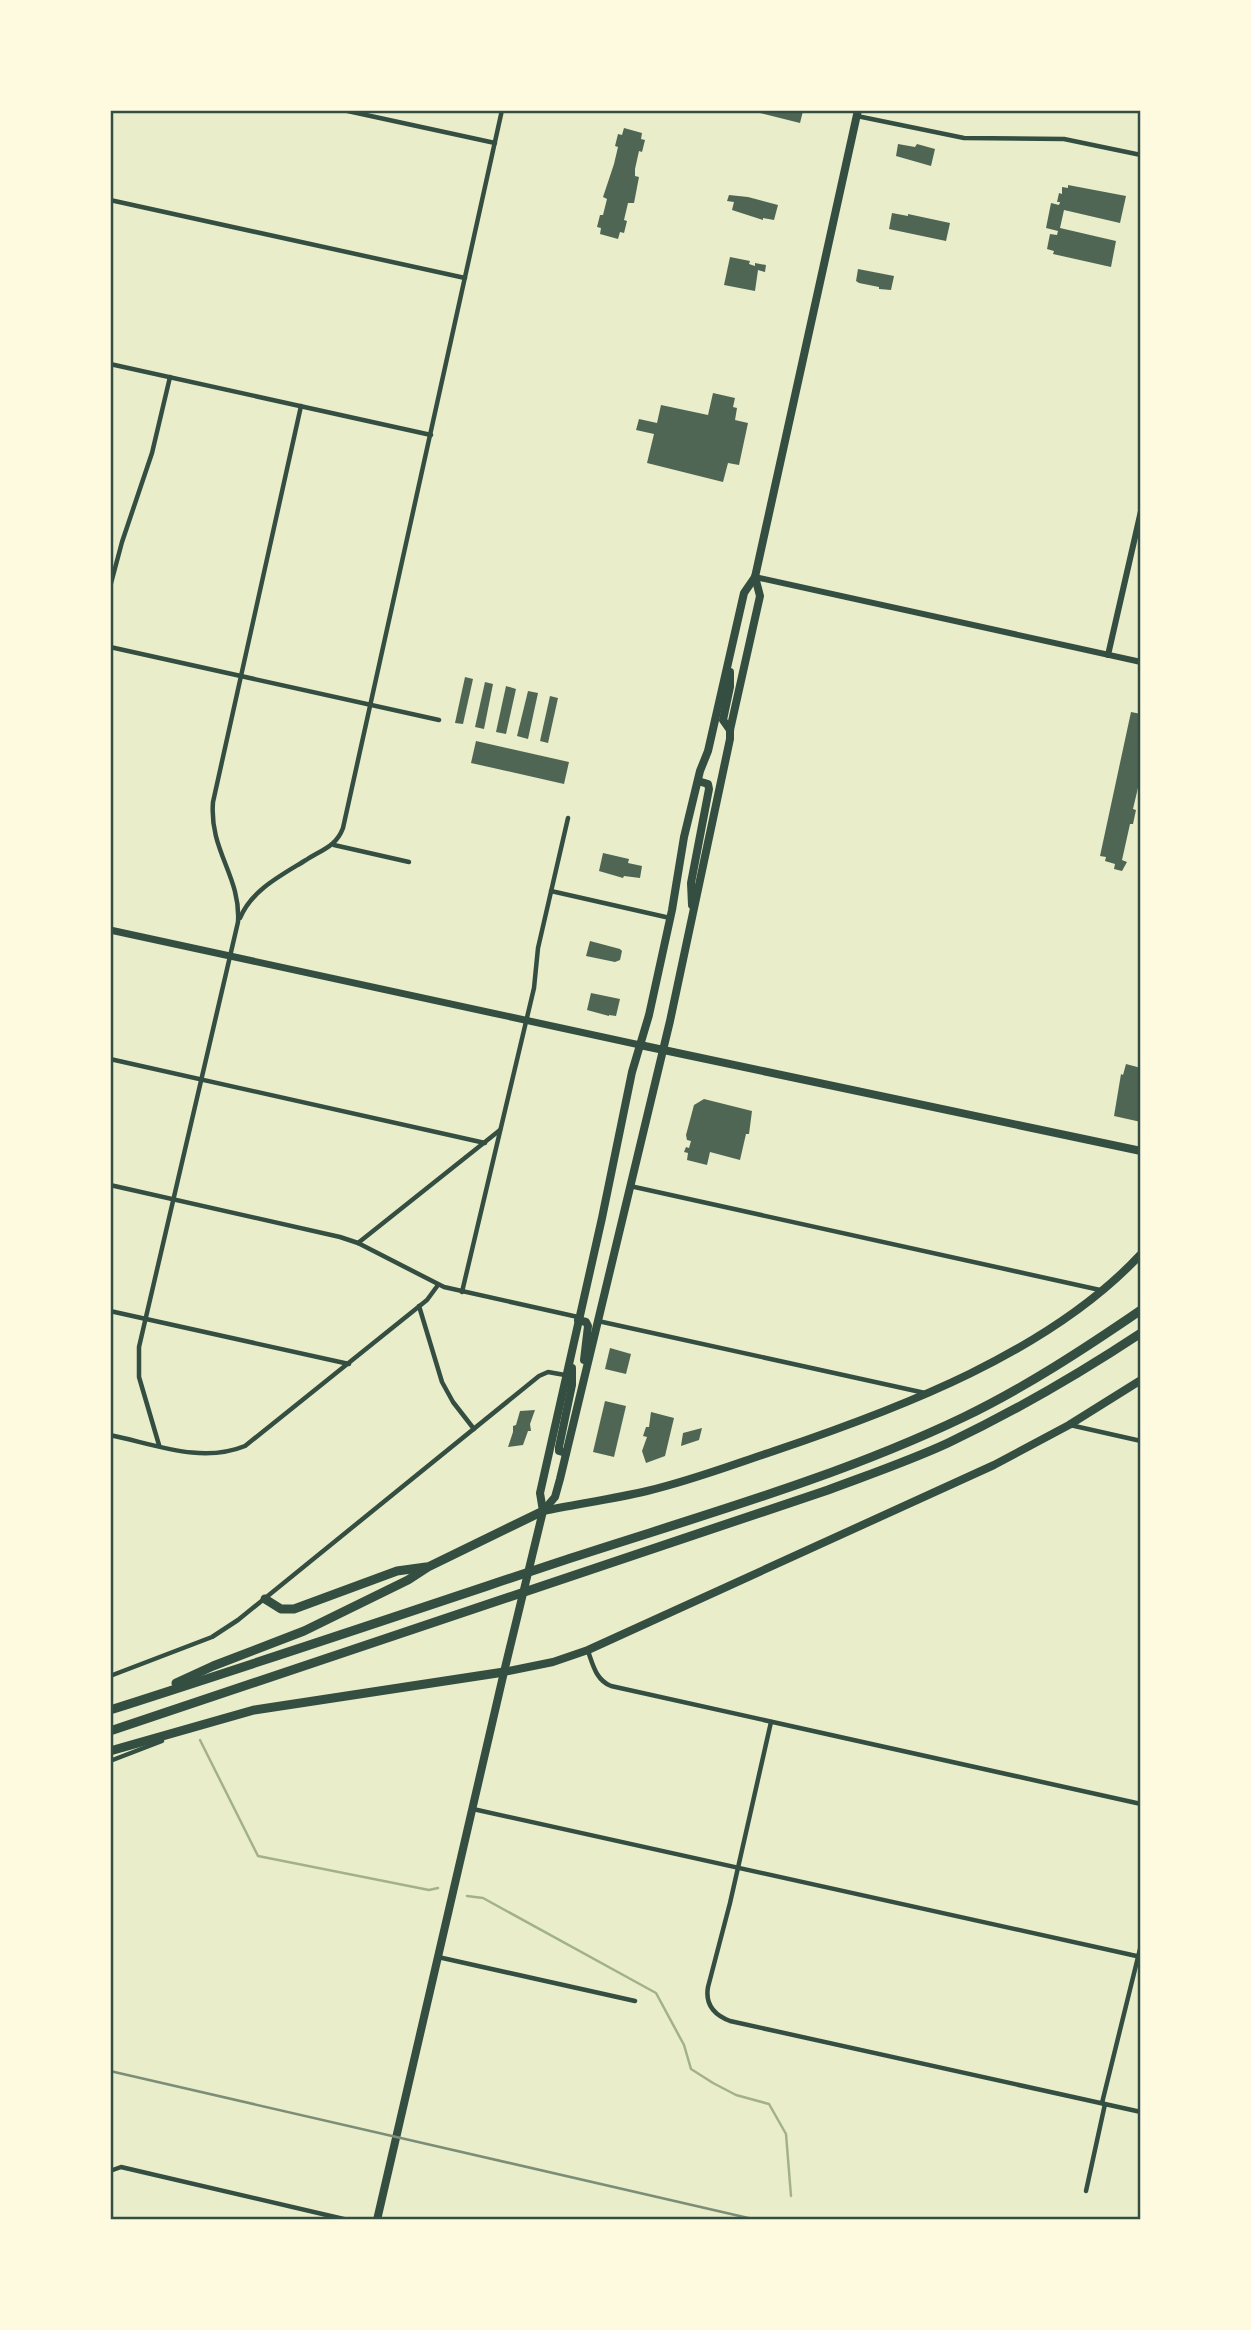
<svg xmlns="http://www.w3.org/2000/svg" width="1251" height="2330" font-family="'Titillium Web',sans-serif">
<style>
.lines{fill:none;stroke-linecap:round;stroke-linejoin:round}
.stream{stroke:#a3b18a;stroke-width:2.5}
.building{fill:#4f6655}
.minor{stroke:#344e41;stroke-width:4.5}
.tertiary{stroke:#344e41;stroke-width:6}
.secondary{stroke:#344e41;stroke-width:7}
.primary{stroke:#344e41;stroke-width:8}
.trunk{stroke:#344e41;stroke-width:8}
.motorway{stroke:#344e41;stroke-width:9}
.rail{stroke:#7c8e77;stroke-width:2.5}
.neatline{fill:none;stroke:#344e41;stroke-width:2.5}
</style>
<rect width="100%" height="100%" fill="#e9edc9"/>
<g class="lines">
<g class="stream">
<polyline points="110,1661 112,1664"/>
<polyline points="200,1740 258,1856 429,1890 438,1888"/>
<polyline points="467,1896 483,1898 656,1993 684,2045 691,2069 713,2083 736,2095 769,2104 786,2134 791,2196"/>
</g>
</g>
<g class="building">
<polygon points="761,110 800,110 803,111 800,123 760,113"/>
<polygon points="624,128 642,133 641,139 645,140 642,152 639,151 635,169 635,176 639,177 634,203 628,203 624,220 627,221 624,233 620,232 618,239 600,234 601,228 597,227 600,215 603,215 607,199 603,197 614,164 618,147 615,146 618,134 622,135"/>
<polygon points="898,144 915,147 917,144 935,149 931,166 896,156"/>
<polygon points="1068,185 1126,196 1120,223 1064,210 1060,228 1116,241 1111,267 1053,254 1054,251 1047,249 1050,234 1057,235 1058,231 1046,228 1051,203 1059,205 1060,202 1057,202 1059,193 1062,194 1062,187 1068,188"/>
<polygon points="729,195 748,197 778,205 774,220 763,218 763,220 732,210 734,202 727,201"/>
<polygon points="892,213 908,216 908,214 950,223 946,241 889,229"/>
<polygon points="730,257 750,261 749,264 755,266 755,263 766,265 765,272 758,270 755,291 724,285"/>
<polygon points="858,269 894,276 891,290 879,289 879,287 859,283 856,281"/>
<polygon points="713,393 735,398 733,407 737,408 735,420 748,423 739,465 728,463 723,482 647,463 654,434 636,430 639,419 657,423 661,405 708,415"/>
<polygon points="465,677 473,679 463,724 455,723"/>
<polygon points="485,682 493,684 484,729 475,727"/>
<polygon points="506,686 516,689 506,734 496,732"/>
<polygon points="528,691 538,693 528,739 517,736"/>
<polygon points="550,696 558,698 548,743 540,741"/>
<polygon points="1131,712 1141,714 1141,775 1133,809 1136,810 1133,824 1130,824 1122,860 1127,862 1122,871 1114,869 1115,864 1105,861 1106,857 1100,856"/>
<polygon points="476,741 569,762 564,784 471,763"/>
<polygon points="603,853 629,859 628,863 642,866 640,878 624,876 623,878 599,871"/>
<polygon points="590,941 620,949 622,951 620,960 615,962 586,956"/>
<polygon points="591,993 620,999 616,1016 609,1015 609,1016 587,1010"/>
<polygon points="1126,1064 1141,1068 1141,1122 1114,1116 1121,1074 1123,1075"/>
<polygon points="704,1099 752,1111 749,1134 746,1134 740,1160 710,1152 707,1165 687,1160 688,1153 684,1152 686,1147 689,1148 691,1141 687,1140 686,1135 694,1105"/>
<polygon points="610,1348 631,1354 626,1374 605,1369"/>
<polygon points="605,1401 626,1406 614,1457 593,1452"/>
<polygon points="535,1410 530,1424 531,1431 528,1431 523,1445 508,1447 513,1432 513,1426 516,1425 520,1411"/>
<polygon points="651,1412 674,1418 665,1456 646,1463 642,1451 647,1437 643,1436 646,1427 649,1427"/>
<polygon points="702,1428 699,1440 681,1446 683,1433"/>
</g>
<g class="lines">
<g class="minor">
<polyline points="343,110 495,143"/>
<polyline points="857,116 964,138 1064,139 1141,155"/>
<polyline points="110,200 465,278"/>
<polyline points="110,364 431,435"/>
<polyline points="110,587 122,542 152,453 170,377"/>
<polyline points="110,647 439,720"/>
<polyline points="334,845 409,862"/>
<polyline points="551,891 670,918"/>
<path d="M240,918C252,890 280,876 306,860C321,850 336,847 343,828L502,110"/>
<polyline points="110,1059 485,1143"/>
<polyline points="110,1185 340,1237 358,1243 444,1287 578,1317"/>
<polyline points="630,1186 1100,1290"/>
<polyline points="358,1243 500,1130"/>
<polyline points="462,1292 534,988 538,948 568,818"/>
<polyline points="419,1306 442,1382 453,1402 474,1429"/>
<polyline points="110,1311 349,1364"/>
<polyline points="598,1321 925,1393"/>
<polyline points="1070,1425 1141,1441"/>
<path d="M110,1435C154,1444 201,1464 245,1446L427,1300L438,1285"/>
<path d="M159,1445L139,1377V1347L238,922C241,876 209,851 213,802L301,406"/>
<path d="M588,1651C593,1665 596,1680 611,1686L1141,1804"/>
<polyline points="110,1676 212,1637 238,1620 539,1376 548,1372 565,1375"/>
<path d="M771,1722L730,1903L708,1987C705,2004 714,2015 730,2021L1141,2112"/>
<polyline points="110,1761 162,1741"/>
<polyline points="473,1809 1141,1957"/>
<polyline points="438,1957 635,2001"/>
<polyline points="1102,2103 1141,1945"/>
<polyline points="110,2171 121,2167 348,2220"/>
<polyline points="1086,2191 1105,2104"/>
</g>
<g class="tertiary">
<polyline points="755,577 1141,662"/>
<polyline points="1108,655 1141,511"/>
</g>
<polyline class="secondary" points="110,930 640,1045"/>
<g class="primary">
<polyline points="640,1045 1141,1151"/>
<path d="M543,1511C577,1504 613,1499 647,1491C690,1481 732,1465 774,1451C899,1409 1050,1352 1141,1254"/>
<polyline points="377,2220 504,1672 553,1662 588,1650 994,1465 1069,1425 1141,1380"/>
</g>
<g class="trunk">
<polyline points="730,672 730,687 723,720 730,730"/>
<polyline points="692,905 691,883 709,789 708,784 698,781"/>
<polyline points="578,1320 586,1322 588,1326 584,1360"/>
<polyline points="566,1453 559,1451 559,1447 572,1385 572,1368"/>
<polyline points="543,1511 555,1497 560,1479 670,1021 730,739 730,730 760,596 755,577"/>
<polyline points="504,1672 543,1511 540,1493 602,1218 632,1072 649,1015 672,910 684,837 700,771 708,751 744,593 755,577 858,110"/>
</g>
<g class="motorway">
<polyline points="265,1599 281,1609 294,1609 397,1571 426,1567"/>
<polyline points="176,1683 213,1666 304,1631 408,1580 428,1567 543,1511"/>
<path d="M110,1710C264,1661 418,1609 571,1558C703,1515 839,1477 964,1417C1026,1387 1084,1349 1141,1310"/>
<path d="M110,1731L828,1490C868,1475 909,1461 948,1443C1015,1411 1079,1374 1141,1333"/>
<polyline points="110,1751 254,1710 504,1672"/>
</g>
<polyline class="rail" points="110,2071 757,2220"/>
</g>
<rect width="1251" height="2330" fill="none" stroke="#fefae0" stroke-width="224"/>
<rect x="112" y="112" width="1027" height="2106" class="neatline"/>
</svg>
